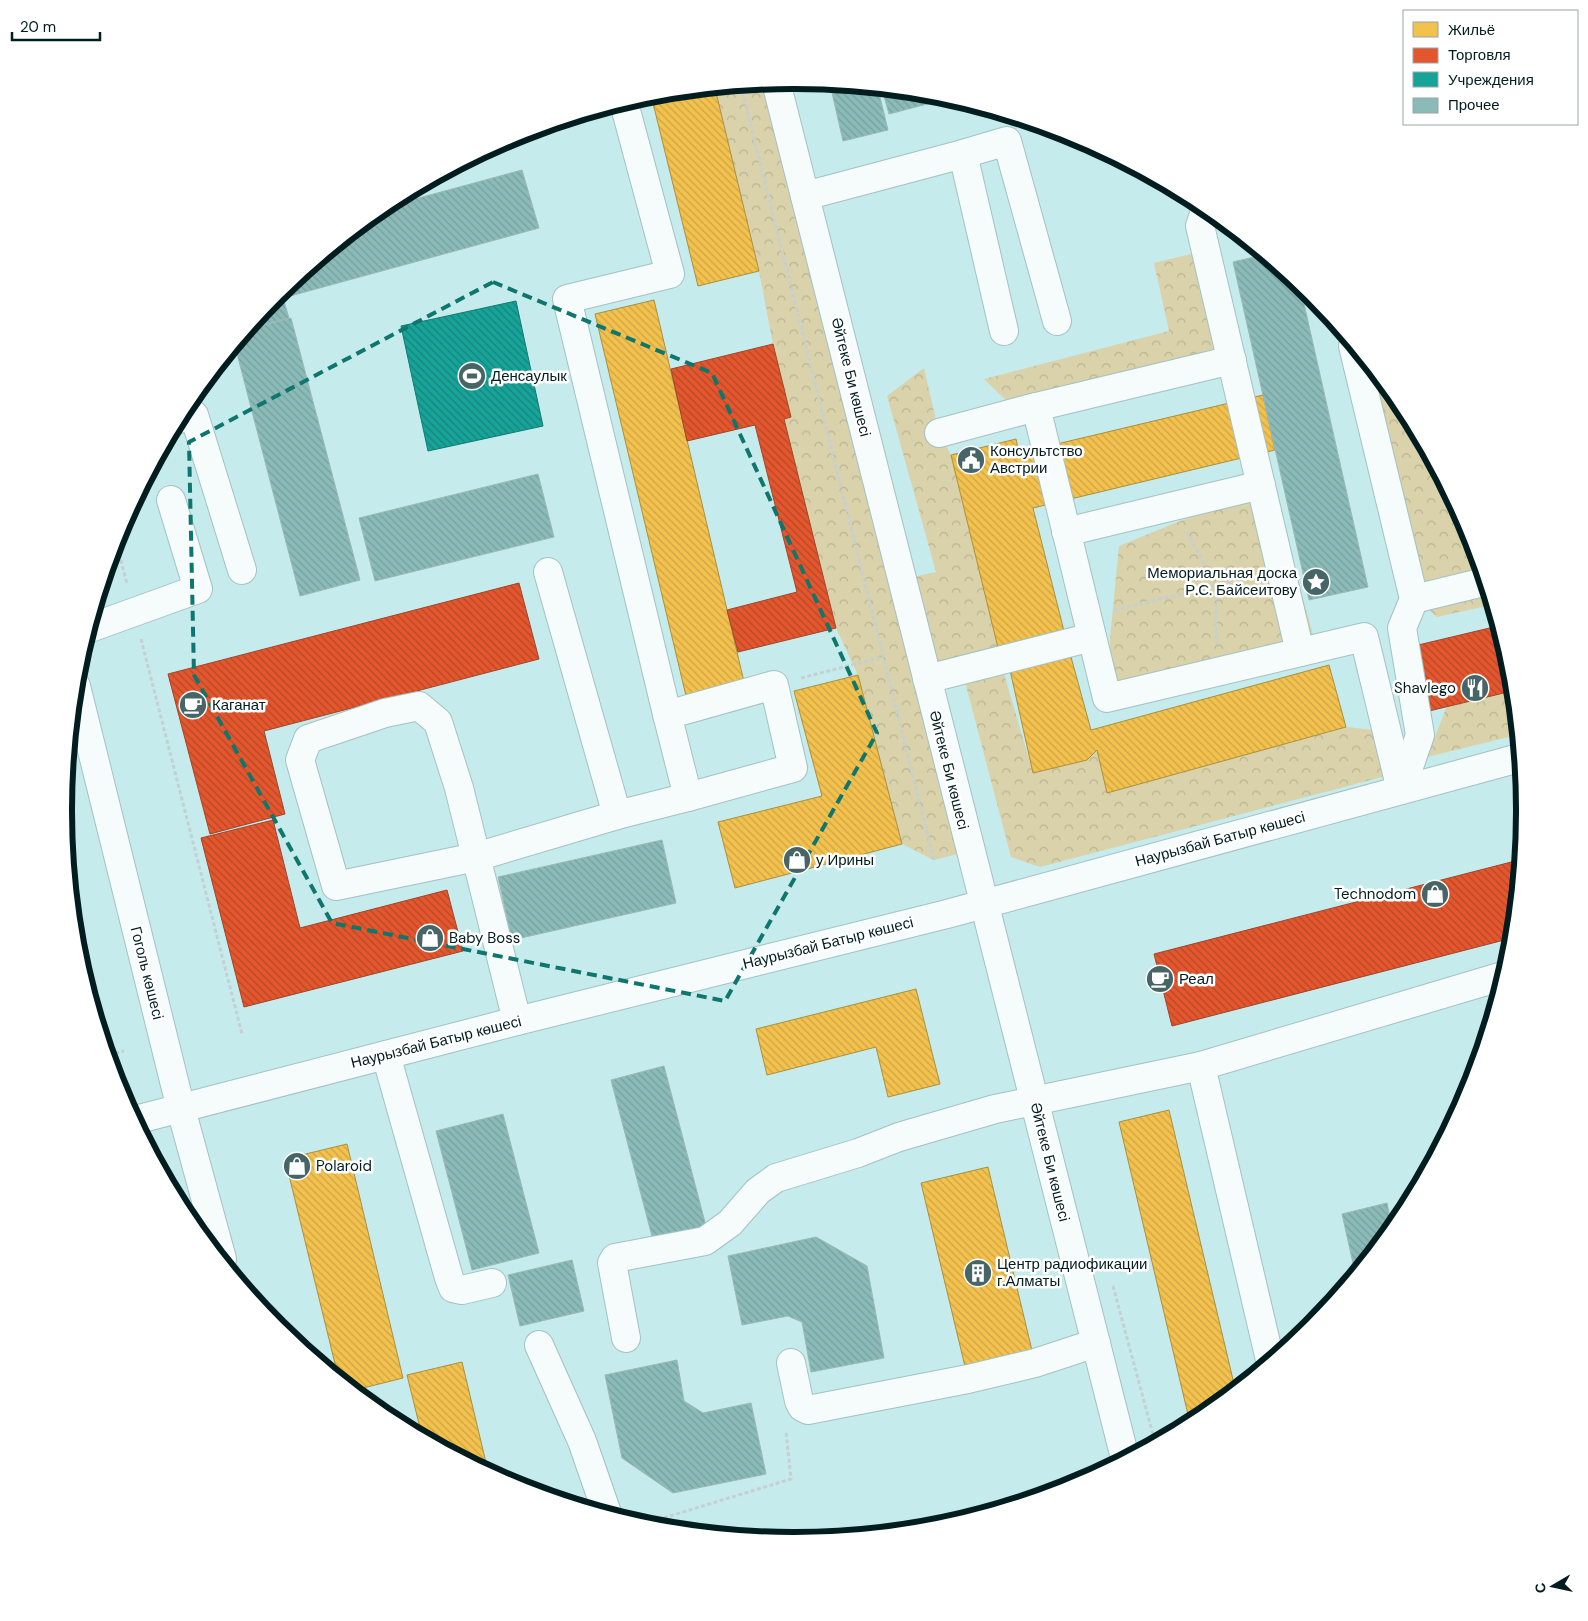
<svg xmlns="http://www.w3.org/2000/svg" width="1588" height="1621" font-family="'DM Sans',sans-serif">
<style>
.forest{fill:url(#forest-crowns)}
.homes{fill:url(#homes-back-hatch);stroke:#aa9040}
.shops{fill:url(#shops-back-hatch);stroke:#a0462a}
.public{fill:url(#public-back-hatch);stroke:#117b74}
.building{fill:url(#building-back-hatch);stroke:#9bb8b6}
.lines{fill:none;stroke-linecap:round;stroke-linejoin:round}
.minor-casing{stroke:#a4c1c3;stroke-width:30}
.major-casing{stroke:#a4c1c3;stroke-width:30}
.path{stroke:#c4d0d1;stroke-width:3;stroke-dasharray:4 2.5;stroke-linecap:butt}
.minor{stroke:#f6fcfc;stroke-width:28}
.major{stroke:#f6fcfc;stroke-width:28}
.marked{fill:none;stroke:#0f766e;stroke-width:4;stroke-dasharray:10 6;stroke-linejoin:round}
.labels{text-anchor:middle;stroke-width:5;stroke-linejoin:round;paint-order:stroke}
.poi-label{font-size:15px;fill:#021d1f;stroke:#fff;text-anchor:start}
.street-label{font-size:15px;fill:#021d1f;stroke:#fff}
.rim{fill:none;stroke:#021d1f;stroke-width:6}
</style>
<defs>
<pattern id="forest-crowns" width="20" height="18" patternUnits="userSpaceOnUse" patternTransform="scale(1.25)"><rect width="20" height="18" fill="#dad2aa"/><path d="M2 6a3 3 0 1 1 6 0M12 15a3 3 0 1 1 6 0" fill="none" stroke="#b9b492"/></pattern>
<pattern id="homes-back-hatch" width="6" height="6" patternUnits="userSpaceOnUse" patternTransform="scale(1.25)"><rect width="6" height="6" fill="#f2c14e"/><path d="M-1 5l2 2M0 0l6 6M5-1l2 2" fill="none" stroke="#cea544"/></pattern>
<pattern id="shops-back-hatch" width="6" height="6" patternUnits="userSpaceOnUse" patternTransform="scale(1.25)"><rect width="6" height="6" fill="#e4572e"/><path d="M-1 5l2 2M0 0l6 6M5-1l2 2" fill="none" stroke="#b74727"/></pattern>
<pattern id="public-back-hatch" width="6" height="6" patternUnits="userSpaceOnUse" patternTransform="scale(1.25)"><rect width="6" height="6" fill="#17a398"/><path d="M-1 5l2 2M0 0l6 6M5-1l2 2" fill="none" stroke="#13847b"/></pattern>
<pattern id="building-back-hatch" width="6" height="6" patternUnits="userSpaceOnUse" patternTransform="scale(1.25)"><rect width="6" height="6" fill="#8bbbb8"/><path d="M-1 5l2 2M0 0l6 6M5-1l2 2" fill="none" stroke="#76a09e"/></pattern>
</defs>
<rect width="100%" height="100%" fill="#c6ebed"/>
<g class="forest">
<polygon points="776,82 970,851 934,860 902,844 858,675 836,628 784,419 791,416 773,344 759,271 715,88"/>
<polygon points="1195,253 1219,352 1013,407 984,379 1169,331 1154,263"/>
<polygon points="1337,327 1401,405 1469,531 1491,605 1437,617 1400,583"/>
<polygon points="924,368 939,433 951,455 999,652 937,667 914,577 936,572 887,396"/>
<polygon points="1271,484 1314,638 1127,689 1111,680 1110,638 1119,546"/>
<polygon points="1002,667 1033,773 1086,760 1097,750 1108,793 1346,727 1374,730 1386,776 1040,867 1011,857 964,678"/>
<polygon points="1512,691 1517,735 1427,757 1447,706"/>
</g>
<g class="homes">
<polygon points="715,88 759,271 698,286 651,95"/>
<polygon points="654,300 745,686 687,700 595,314"/>
<polygon points="1263,395 1275,450 1033,508 1065,635 999,652 951,455 1016,439 1019,453"/>
<polygon points="1065,635 1091,730 1329,665 1346,727 1107,793 1097,750 1087,760 1033,773 1010,670"/>
<polygon points="858,675 902,844 735,888 718,822 822,796 794,691"/>
<polygon points="72,890 104,1029 101,1029 78,953"/>
<polygon points="916,989 940,1084 888,1097 876,1047 767,1075 756,1029"/>
<polygon points="1169,1110 1235,1388 1199,1418 1190,1423 1119,1122"/>
<polygon points="347,1144 403,1378 355,1390 338,1376 285,1159"/>
<polygon points="988,1167 1035,1363 968,1379 921,1183"/>
<polygon points="462,1362 488,1471 422,1436 407,1375"/>
</g>
<g class="shops">
<polygon points="773,344 791,417 784,419 836,628 738,652 727,610 797,592 755,425 687,441 671,369"/>
<polygon points="519,583 539,659 264,731 285,814 210,834 168,674"/>
<polygon points="1498,626 1510,668 1512,691 1429,711 1414,646"/>
<polygon points="273,820 300,928 447,890 463,951 244,1007 201,838"/>
<polygon points="1519,860 1512,938 1172,1026 1154,954"/>
</g>
<polygon class="public" points="516,301 543,426 428,451 401,326"/>
<g class="building">
<polygon points="830,84 878,89 888,130 843,141"/>
<polygon points="882,89 937,94 950,98 889,114"/>
<polygon points="522,170 539,228 283,298 289,318 257,326 255,321 278,294 382,208"/>
<polygon points="1263,255 1300,286 1368,587 1309,600 1233,262"/>
<polygon points="291,318 360,580 300,596 235,346 249,329"/>
<polygon points="538,474 554,537 375,581 359,518"/>
<polygon points="662,840 676,903 512,940 498,877"/>
<polygon points="664,1066 707,1230 654,1244 611,1080"/>
<polygon points="503,1114 539,1253 472,1270 436,1131"/>
<polygon points="1387,1203 1392,1227 1355,1272 1342,1214"/>
<polygon points="816,1237 867,1266 884,1358 811,1372 802,1322 788,1316 742,1325 728,1256"/>
<polygon points="572,1260 584,1311 520,1326 508,1275"/>
<polygon points="677,1360 684,1401 703,1413 751,1403 766,1474 673,1493 622,1458 605,1375"/>
</g>
<g class="lines">
<defs>
<g id="minor">
<path d="M776,82C894,540 1007,1000 1125,1458"/>
<polyline points="963,154 1007,141 1057,321"/>
<polyline points="805,196 963,154 1004,331"/>
<polyline points="1206,208 1200,226 1300,652"/>
<polyline points="1353,346 1414,599 1402,628 1420,735 1401,790"/>
<polyline points="1036,407 1107,698 1364,637 1401,790"/>
<polyline points="179,419 194,415 242,570"/>
<polyline points="939,433 1036,407 1232,360"/>
<polyline points="1066,532 1261,485"/>
<polyline points="548,572 617,815"/>
<polyline points="1414,599 1484,582"/>
<polyline points="90,628 198,589 171,500"/>
<polyline points="927,679 1092,637"/>
<polyline points="667,715 774,685 793,768 688,797"/>
<polyline points="517,1021 459,788 438,722 419,706 385,713 308,739 300,760 336,886 476,857 617,815 688,797 666,710 567,299 670,274 624,103"/>
<polyline points="386,1055 449,1278 453,1288 462,1290 492,1283"/>
<polyline points="1201,1066 1270,1360"/>
<polyline points="626,1338 612,1263 615,1258 705,1241 730,1223 758,1191 776,1178 858,1153 899,1137 995,1109 1201,1066 1503,976"/>
<polyline points="539,1345 582,1441 607,1513"/>
<polyline points="791,1363 799,1401 802,1407 808,1410 968,1379 1035,1363 1096,1343"/>
</g>
<g id="major">
<polyline points="76,686 181,1109 222,1259"/>
<polyline points="135,1120 517,1021 947,914 1519,758"/>
</g>
</defs>
<use href="#minor" class="minor-casing"/>
<use href="#major" class="major-casing"/>
<g class="path">
<polyline points="741,86 934,860"/>
<polyline points="1187,532 1216,586 1216,644"/>
<polyline points="116,541 127,584"/>
<polyline points="1114,610 1254,577"/>
<polyline points="141,639 242,1034"/>
<polyline points="801,678 883,657"/>
<polyline points="109,1055 124,1051"/>
<polyline points="1113,1286 1155,1442"/>
<polyline points="647,1525 647,1523 791,1479 786,1432"/>
</g>
<use href="#minor" class="minor"/>
<use href="#major" class="major"/>
</g>
<path class="marked" d="M493,282L712,373L877,733L725,1001L332,923L194,675L189,442Z"/>
<defs>
<symbol id="stadium-disc" viewBox="-11 -11 22 22"><circle r="9.5" fill="#476567" stroke="#fff"/><path d="M0-5a6.5 5 0 1 0 0 10a6.5 5 0 1 0 0-10ZM-3.5-1.8h7v3.6h-7Z" fill="#fff"/></symbol>
<symbol id="civic-disc" viewBox="-11 -11 22 22"><circle r="9.5" fill="#476567" stroke="#fff"/><path d="M-.6-6.5H3V-4.5H.6V-3L4-1V1h2V6H-6V1h2V-1L-.6-3ZM-1.2 2.5V6h2.4V2.5Z" fill="#fff"/></symbol>
<symbol id="sight-disc" viewBox="-11 -11 22 22"><circle r="9.5" fill="#476567" stroke="#fff"/><path d="M0-6L1.8-2.2L6-1.7L2.9 1.2L3.7 5.4L0 3.3L-3.7 5.4L-2.9 1.2L-6-1.7L-1.8-2.2Z" fill="#fff"/></symbol>
<symbol id="restaurant-disc" viewBox="-11 -11 22 22"><circle r="9.5" fill="#476567" stroke="#fff"/><path d="M-5-6h1v4h1v-4h1v4h1v-4h1v5L-1.5 .5V6h-2V.5L-5-1ZM5-6V6H3V1.5H1.5Q1.5-4 5-6Z" fill="#fff"/></symbol>
<symbol id="cafe-disc" viewBox="-11 -11 22 22"><circle r="9.5" fill="#476567" stroke="#fff"/><path d="M-5.5-4.5H6V0H3Q3 3.5 0 3.5H-2.5Q-5.5 3.5-5.5 0ZM3-3.2v2h1.7v-2ZM-6 4.5H4V6H-6Z" fill="#fff"/></symbol>
<symbol id="shop-disc" viewBox="-11 -11 22 22"><circle r="9.5" fill="#476567" stroke="#fff"/><path d="M-5-2.5h2.3a2.7 3.5 0 0 1 5.4 0H5L5.5 6h-11ZM-1.5-2.5h3a1.5 2.3 0 0 0-3 0Z" fill="#fff"/></symbol>
<symbol id="building-disc" viewBox="-11 -11 22 22"><circle r="9.5" fill="#476567" stroke="#fff"/><path d="M-4-6H4V6H1V3H-1V6H-4ZM-2.5-4.3h1.7v1.8h-1.7ZM.8-4.3h1.7v1.8H.8ZM-2.5-1h1.7V.8h-1.7ZM.8-1h1.7V.8H.8Z" fill="#fff"/></symbol>
</defs>
<g fill-rule="evenodd">
<use href="#stadium-disc" x="456" y="360" width="32" height="32"/>
<use href="#civic-disc" x="955" y="444" width="32" height="32"/>
<use href="#sight-disc" x="1300" y="566" width="32" height="32"/>
<use href="#restaurant-disc" x="1459" y="672" width="32" height="32"/>
<use href="#cafe-disc" x="177" y="689" width="32" height="32"/>
<use href="#shop-disc" x="781" y="844" width="32" height="32"/>
<use href="#shop-disc" x="1419" y="878" width="32" height="32"/>
<use href="#shop-disc" x="414" y="922" width="32" height="32"/>
<use href="#cafe-disc" x="1144" y="963" width="32" height="32"/>
<use href="#shop-disc" x="281" y="1150" width="32" height="32"/>
<use href="#building-disc" x="962" y="1257" width="32" height="32"/>
</g>
<g class="labels">
<g class="poi-label">
<text x="491" y="381">Денсаулык</text>
<text x="990" y="456">Консультство<tspan x="990" dy="17">Австрии</tspan></text>
<text x="1297" y="578" text-anchor="end">Мемориальная доска<tspan x="1297" dy="17">Р.С. Байсеитову</tspan></text>
<text x="1456" y="693" text-anchor="end">Shavlego</text>
<text x="212" y="710">Каганат</text>
<text x="816" y="865">у Ирины</text>
<text x="1416" y="899" text-anchor="end">Technodom</text>
<text x="449" y="943">Baby Boss</text>
<text x="1179" y="984">Реал</text>
<text x="316" y="1171">Polaroid</text>
<text x="997" y="1269">Центр радиофикации<tspan x="997" dy="17">г.Алматы</tspan></text>
</g>
<g class="street-label">
<text transform="translate(851 377) rotate(76)" y="5">Әйтеке Би көшесі</text>
<text transform="translate(949 770) rotate(76)" y="5">Әйтеке Би көшесі</text>
<text transform="translate(1220 839) rotate(-15)" y="5">Наурызбай Батыр көшесі</text>
<text transform="translate(828 943) rotate(-14)" y="5">Наурызбай Батыр көшесі</text>
<text transform="translate(147 973) rotate(76)" y="5">Гоголь көшесі</text>
<text transform="translate(436 1042) rotate(-14)" y="5">Наурызбай Батыр көшесі</text>
<text transform="translate(1050 1162) rotate(76)" y="5">Әйтеке Би көшесі</text>
</g>
</g>
<path d="M0 0H1588V1621H0ZM793 89H795A721 721 0 0 1 1516 810V811A721 721 0 0 1 795 1532H793A721 721 0 0 1 72 811V810A721 721 0 0 1 793 89Z" fill="#fff" fill-rule="evenodd"/>
<path class="rim" d="M793 89H795A721 721 0 0 1 1516 810V811A721 721 0 0 1 795 1532H793A721 721 0 0 1 72 811V810A721 721 0 0 1 793 89Z"/>
<rect x="1403" y="10" width="175" height="115" fill="#ffffff" stroke="#9aa5a5"/>
<rect x="1413" y="22" width="25" height="15" fill="#f2c14e" stroke="#9aa5a5"/>
<text x="1448" y="35" font-size="15" fill="#021d1f">Жильё</text>
<rect x="1413" y="48" width="25" height="15" fill="#e4572e" stroke="#9aa5a5"/>
<text x="1448" y="60" font-size="15" fill="#021d1f">Торговля</text>
<rect x="1413" y="72" width="25" height="15" fill="#17a398" stroke="#9aa5a5"/>
<text x="1448" y="85" font-size="15" fill="#021d1f">Учреждения</text>
<rect x="1413" y="98" width="25" height="15" fill="#8bbbb8" stroke="#9aa5a5"/>
<text x="1448" y="110" font-size="15" fill="#021d1f">Прочее</text>
<g transform="translate(1553 1586) rotate(261)" stroke="#ffffff" stroke-width="4" paint-order="stroke">
<path d="M0-4L9 19L0 12L-9 19Z" fill="#021d1f"/>
<text y="-8" font-size="14" font-weight="bold" text-anchor="middle" fill="#021d1f">С</text>
</g>
<path d="M12 32v8h88v-8" fill="none" stroke="#021d1f" stroke-width="2.5"/>
<text x="20" y="32" font-size="15" fill="#021d1f" stroke="#ffffff" stroke-width="4" paint-order="stroke">20 m</text>
</svg>
